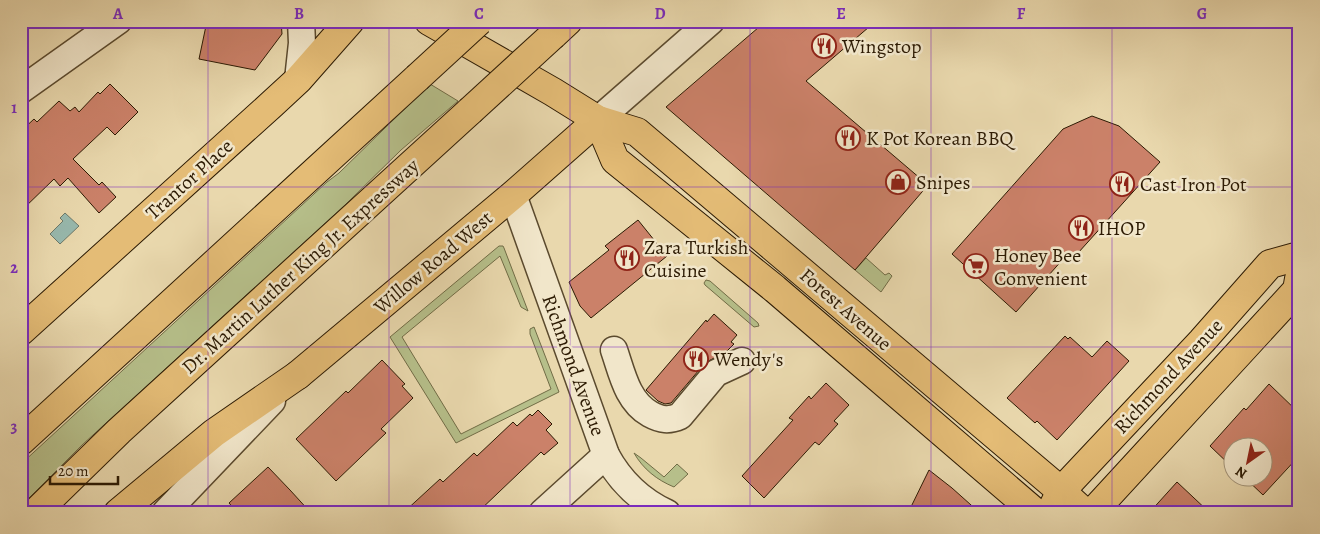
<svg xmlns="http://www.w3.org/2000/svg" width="1320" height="534" font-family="Alegreya,serif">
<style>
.green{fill:#b6bf8a;stroke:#716c46}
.water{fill:#97b9ae;stroke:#6c796a}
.building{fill:#cb8169;stroke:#2c1a03}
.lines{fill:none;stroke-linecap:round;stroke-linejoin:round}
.minor-casing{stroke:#5b4a2e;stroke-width:29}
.major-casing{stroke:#2c1a03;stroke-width:30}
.highway-casing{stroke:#2c1a03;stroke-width:30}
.minor{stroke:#f1e6ca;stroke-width:26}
.major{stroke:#e4bc76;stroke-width:28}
.highway{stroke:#e4bc76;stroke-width:28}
.highway-bridge-casing{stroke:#2c1a03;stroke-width:30;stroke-linecap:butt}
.highway-bridge{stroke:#e4bc76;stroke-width:28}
.grid{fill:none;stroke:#7b2cbf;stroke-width:1;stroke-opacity:0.55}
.labels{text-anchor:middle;stroke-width:5;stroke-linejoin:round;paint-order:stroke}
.poi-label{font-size:20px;fill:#2c1a03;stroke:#f1e6ca;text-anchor:start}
.street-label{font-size:20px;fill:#2c1a03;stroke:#f1e6ca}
.neatline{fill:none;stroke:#7b2cbf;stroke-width:2}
.grid-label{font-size:16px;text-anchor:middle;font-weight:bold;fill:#7b2cbf}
</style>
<rect width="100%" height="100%" fill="#e9d8ad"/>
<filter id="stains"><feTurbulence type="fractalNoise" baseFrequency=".004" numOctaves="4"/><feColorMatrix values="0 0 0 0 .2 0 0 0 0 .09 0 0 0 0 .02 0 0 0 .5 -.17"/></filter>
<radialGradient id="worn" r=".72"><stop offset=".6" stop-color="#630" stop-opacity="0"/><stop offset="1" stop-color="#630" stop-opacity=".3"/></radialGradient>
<g class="green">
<polygon points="430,84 458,101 401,150 345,205 82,445 21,506 21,464 327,182 339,173"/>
<polygon points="499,246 503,246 504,248 528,311 521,307 500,256 402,337 461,434 551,389 530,334 530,329 534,327 559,392 456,443 390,337"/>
<polygon points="866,258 885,275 889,273 892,276 881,292 855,270"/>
<polygon points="706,280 710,281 758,323 759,326 754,327 705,285 704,283"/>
<path d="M634,453L641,458L664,477L677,464L688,474L674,487C657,480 643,469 634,453Z"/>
</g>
<polygon class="water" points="65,213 79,226 60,244 50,234 63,221 60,218"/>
<g class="building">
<polygon points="207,21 281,21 282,34 255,70 199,59"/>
<polygon points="766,21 876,21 806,81 928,185 855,270 666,107"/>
<polygon points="110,84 138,112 115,135 107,127 73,159 99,185 102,182 116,197 99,213 68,178 60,186 54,179 21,211 21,131 34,119 37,122 59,101 70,111 75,107 79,112 98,92 100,94"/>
<polygon points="1092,116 1119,126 1160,162 1069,263 1064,258 1016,312 952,254 1063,129"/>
<polygon points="638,220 667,256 591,318 580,306 569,282 609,250 605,246"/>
<polygon points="714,314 737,335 731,342 734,344 727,351 705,363 671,403 665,404 658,401 646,390 706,320 707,322"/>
<polygon points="1065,336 1068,339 1070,337 1092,357 1107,341 1129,361 1057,440 1037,421 1035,423 1007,398"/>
<polygon points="382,360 405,384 402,386 413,398 381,429 386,433 336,481 296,439 346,391 348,393"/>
<polygon points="826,383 849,405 834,421 838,424 819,445 815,442 764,498 742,476 793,420 789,418 809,396 811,399"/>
<polygon points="1269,384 1299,413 1299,456 1263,495 1243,476 1262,476 1262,446 1232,446 1232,467 1210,446 1244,408 1246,410"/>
<polygon points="538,410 552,424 546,430 558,443 544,455 541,452 477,513 403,513 440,479 443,482 474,453 477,456 513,422 517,426 530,414 532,416"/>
<polygon points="268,467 290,490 311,513 238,513 229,503"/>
<polygon points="929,470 952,488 980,513 908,513"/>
<polygon points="1177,482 1210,513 1149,513"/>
</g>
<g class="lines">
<defs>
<g id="minor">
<polyline points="298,80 302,43 301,21"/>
<polyline points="21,90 118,21"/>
<polyline points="598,120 711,21"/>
<path d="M513,195L606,455C620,481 639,500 667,513"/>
<path d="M614,350C622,373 627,401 650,414C661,420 669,421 680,416L716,373L742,361"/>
<polyline points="165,513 272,401"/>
<polyline points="542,513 606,455"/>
</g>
<g id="major">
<polyline points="429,21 553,92 598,120 637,132 1061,491 1085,513"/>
<polyline points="598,120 615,160 775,289 1036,513"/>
<polyline points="21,331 272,104 298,80 350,21"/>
<polyline points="298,375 513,195 598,120"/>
<polyline points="1053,507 1061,491 1202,341 1270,264 1299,256"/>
<polyline points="1092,513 1297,290 1299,279"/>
</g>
<g id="highway">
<polyline points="553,35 568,21"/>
<polyline points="21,441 417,78"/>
<polyline points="35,513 119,431 470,111"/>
<polyline points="118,513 214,433 298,375"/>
</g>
</defs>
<use href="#minor" class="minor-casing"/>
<use href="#major" class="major-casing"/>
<use href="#highway" class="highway-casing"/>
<use href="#minor" class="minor"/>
<use href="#major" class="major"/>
<use href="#highway" class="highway"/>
<defs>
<g id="highway-bridge">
<polyline points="417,78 479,21"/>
<polyline points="470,111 553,35"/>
</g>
</defs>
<use href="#highway-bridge" class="highway-bridge-casing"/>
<use href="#highway-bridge" class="highway-bridge"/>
</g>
<path class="grid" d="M208,21V513M389,21V513M570,21V513M750,21V513M931,21V513M1112,21V513M21,187H1299M21,347H1299"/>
<defs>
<symbol id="restaurant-ring" viewBox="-11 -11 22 22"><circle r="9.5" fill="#f1e6ca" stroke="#8f2418" stroke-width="1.5"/><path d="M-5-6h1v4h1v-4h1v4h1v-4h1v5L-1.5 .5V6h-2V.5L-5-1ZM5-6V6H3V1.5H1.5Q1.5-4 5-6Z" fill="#8f2418"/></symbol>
<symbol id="shop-ring" viewBox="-11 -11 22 22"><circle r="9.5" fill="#f1e6ca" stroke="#8f2418" stroke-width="1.5"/><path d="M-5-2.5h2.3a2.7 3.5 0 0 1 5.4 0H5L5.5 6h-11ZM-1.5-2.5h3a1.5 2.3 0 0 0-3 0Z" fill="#8f2418"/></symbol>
<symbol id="supermarket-ring" viewBox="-11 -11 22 22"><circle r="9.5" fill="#f1e6ca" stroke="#8f2418" stroke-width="1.5"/><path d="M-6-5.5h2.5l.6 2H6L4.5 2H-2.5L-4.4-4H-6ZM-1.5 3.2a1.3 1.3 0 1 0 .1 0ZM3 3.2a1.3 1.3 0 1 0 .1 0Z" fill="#8f2418"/></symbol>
</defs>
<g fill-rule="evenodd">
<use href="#restaurant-ring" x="810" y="32" width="28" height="28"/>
<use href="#restaurant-ring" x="834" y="124" width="28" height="28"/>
<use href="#shop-ring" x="884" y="168" width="28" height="28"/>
<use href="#restaurant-ring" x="1108" y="170" width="28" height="28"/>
<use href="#restaurant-ring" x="1067" y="214" width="28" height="28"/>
<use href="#restaurant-ring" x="613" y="244" width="28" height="28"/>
<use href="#supermarket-ring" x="962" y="252" width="28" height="28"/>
<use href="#restaurant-ring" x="682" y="345" width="28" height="28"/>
</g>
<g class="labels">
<g class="poi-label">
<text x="842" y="53">Wingstop</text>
<text x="866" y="145">K Pot Korean BBQ</text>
<text x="916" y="189">Snipes</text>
<text x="1140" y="191">Cast Iron Pot</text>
<text x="1098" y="235">IHOP</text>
<text x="644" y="254">Zara Turkish<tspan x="644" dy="23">Cuisine</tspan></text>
<text x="994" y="262">Honey Bee<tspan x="994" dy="23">Convenient</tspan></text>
<text x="714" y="366">Wendy's</text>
</g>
<g class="street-label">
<text transform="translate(189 179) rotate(-42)" y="7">Trantor Place</text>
<text transform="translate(433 262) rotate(-40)" y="7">Willow Road West</text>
<text transform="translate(300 266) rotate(-42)" y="7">Dr. Martin Luther King Jr. Expressway</text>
<text transform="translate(846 309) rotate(41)" y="7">Forest Avenue</text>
<text transform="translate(574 365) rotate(70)" y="7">Richmond Avenue</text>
<text transform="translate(1168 376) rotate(-47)" y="7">Richmond Avenue</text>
</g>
</g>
<rect width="1320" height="534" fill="none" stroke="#e9d8ad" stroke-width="55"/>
<g transform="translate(1248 462) rotate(213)"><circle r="24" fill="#f1e6ca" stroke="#a2947a"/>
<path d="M0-4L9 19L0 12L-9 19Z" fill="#8f2418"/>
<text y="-8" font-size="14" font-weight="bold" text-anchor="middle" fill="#2c1a03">N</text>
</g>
<path d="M50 476v8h68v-8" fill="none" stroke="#2c1a03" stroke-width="2.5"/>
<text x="58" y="476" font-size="15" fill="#2c1a03" stroke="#f1e6ca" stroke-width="4" paint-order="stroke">20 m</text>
<rect x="28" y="28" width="1264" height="478" class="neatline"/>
<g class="grid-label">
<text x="118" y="19">A</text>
<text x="299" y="19">B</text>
<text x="479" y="19">C</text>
<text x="660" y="19">D</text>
<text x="841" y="19">E</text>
<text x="1021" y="19">F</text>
<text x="1202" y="19">G</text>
<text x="14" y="113">1</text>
<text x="14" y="273">2</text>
<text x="14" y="432">3</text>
</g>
<rect width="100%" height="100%" filter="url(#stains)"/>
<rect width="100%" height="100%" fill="url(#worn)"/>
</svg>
